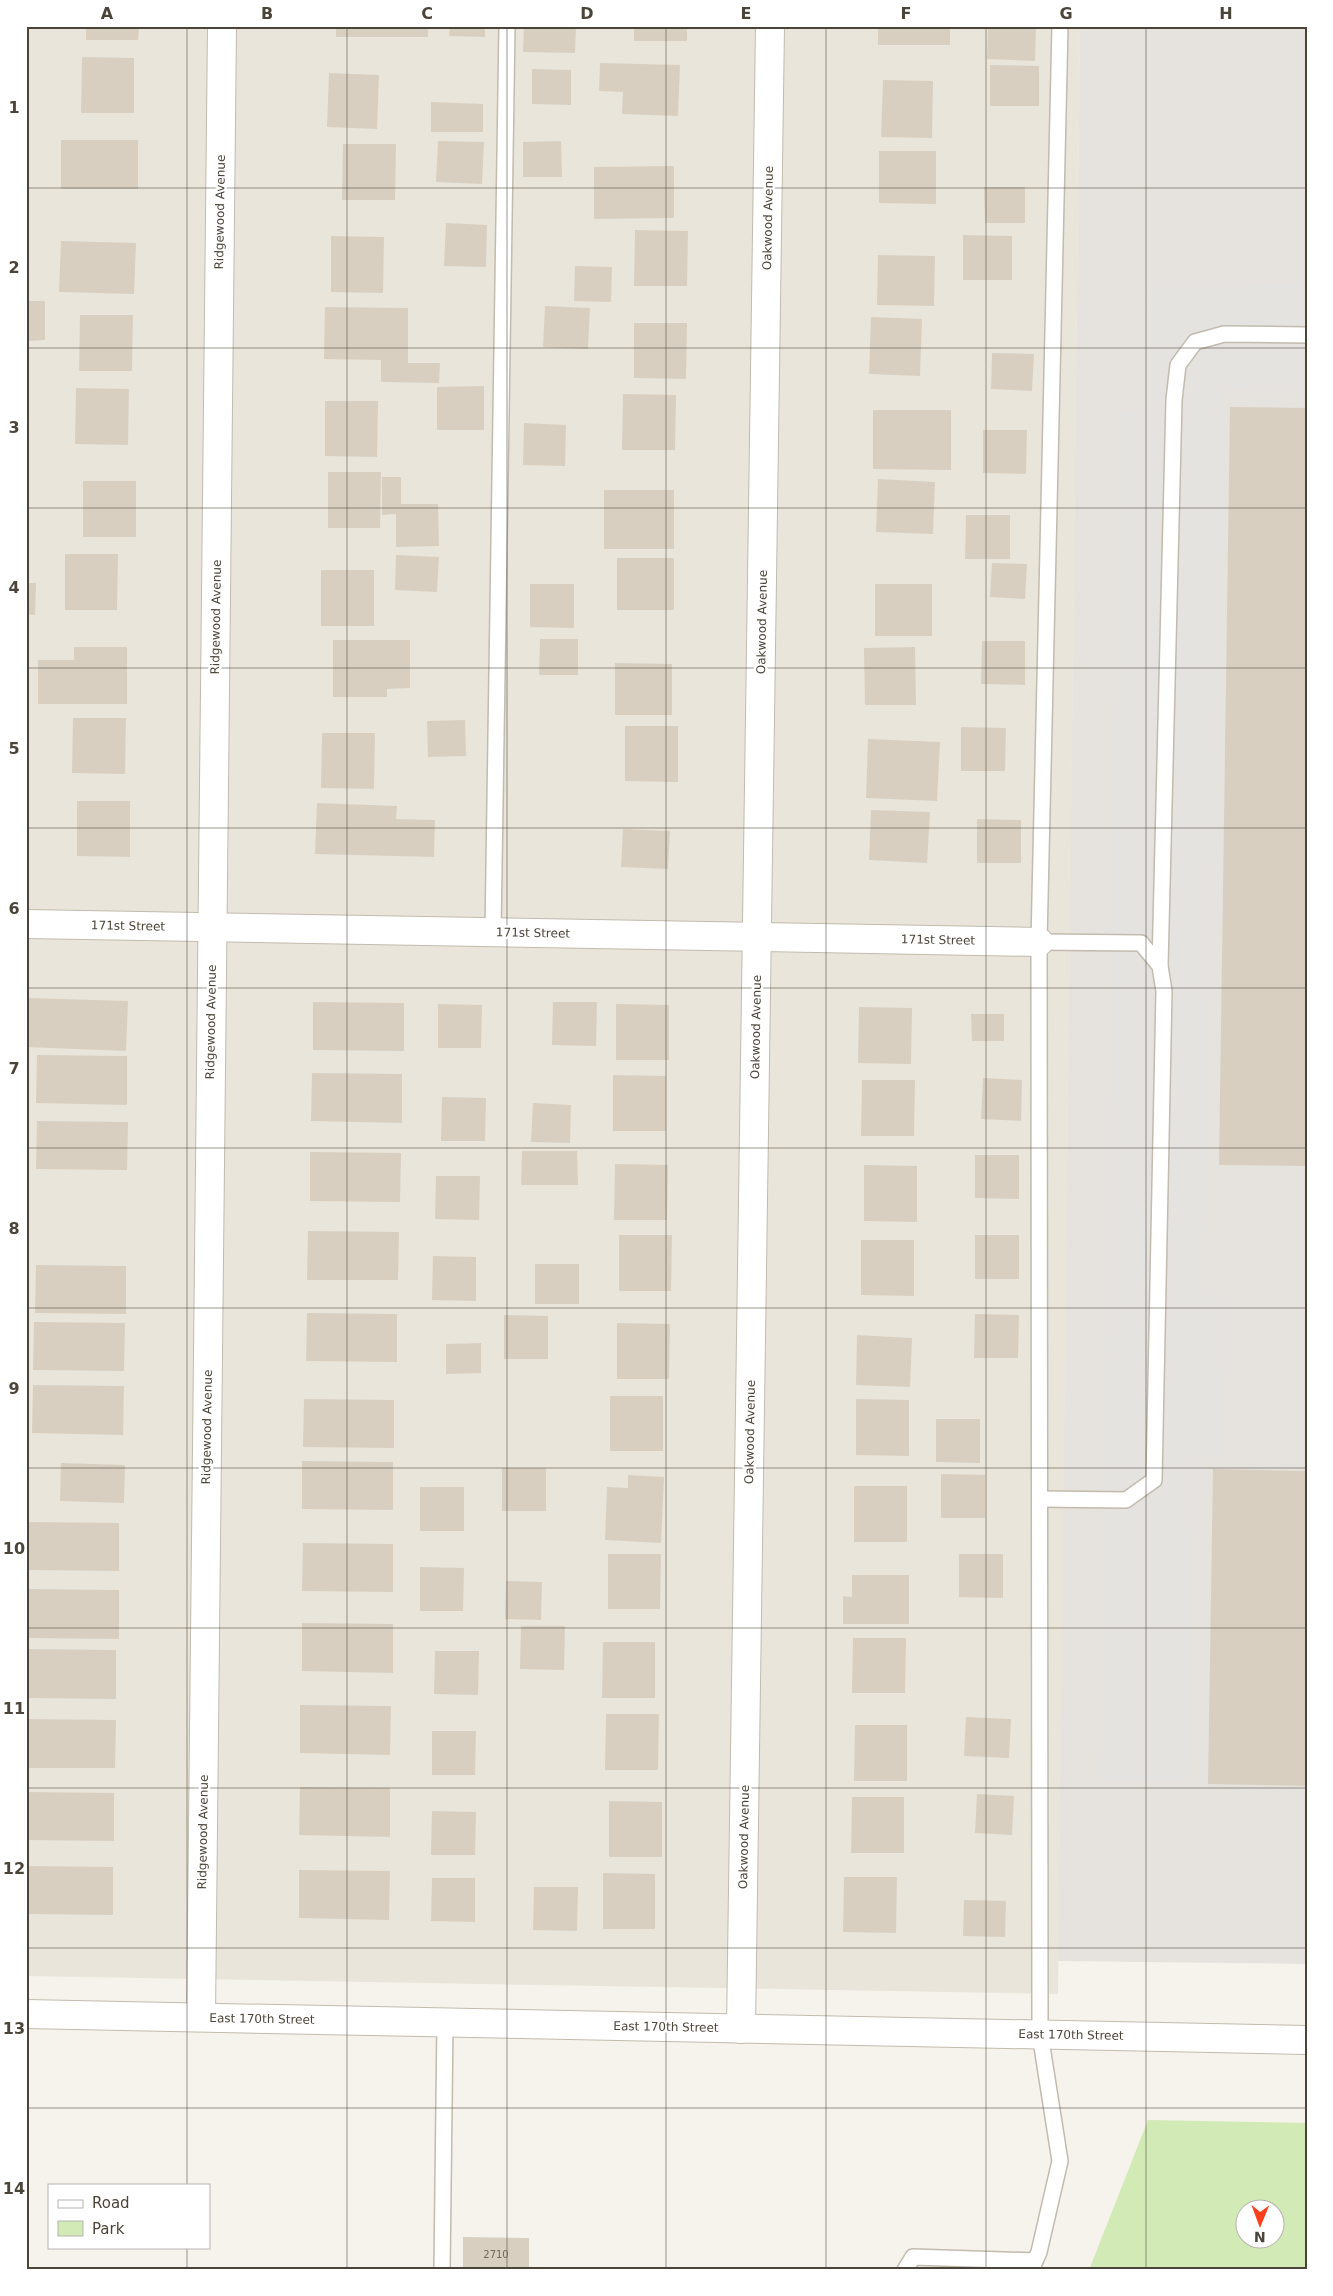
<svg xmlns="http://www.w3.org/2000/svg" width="1333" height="2296" font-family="'DejaVu Sans',sans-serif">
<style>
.residential{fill:#eae5da}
.industrial{fill:#e6e2dd}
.green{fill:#d2eab5;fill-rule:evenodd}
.parking{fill:#e5e3e0}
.building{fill:#d8cfc1}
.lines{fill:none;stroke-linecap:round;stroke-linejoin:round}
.service-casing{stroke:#c2bbae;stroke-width:18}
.minor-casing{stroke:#c2bbae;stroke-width:30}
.tertiary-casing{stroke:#c2bbae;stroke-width:30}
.service{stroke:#fff;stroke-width:15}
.minor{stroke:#fff;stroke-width:28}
.tertiary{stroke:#fff;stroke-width:28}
.grid{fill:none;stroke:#4b4439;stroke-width:1;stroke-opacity:0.55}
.labels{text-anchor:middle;stroke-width:5;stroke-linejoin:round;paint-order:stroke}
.number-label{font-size:10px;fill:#6e675b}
.street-label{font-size:12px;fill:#4b4439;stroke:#fff}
.neatline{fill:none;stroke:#4b4439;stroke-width:2}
.grid-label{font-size:16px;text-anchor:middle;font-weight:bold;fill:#4b4439}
</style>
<rect width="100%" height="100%" fill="#f6f3ec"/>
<polygon class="residential" points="26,26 1080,26 1058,1994 26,1976"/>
<polygon class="industrial" points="1080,26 1307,26 1307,1964 1058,1961"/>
<path class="green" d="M1148,2120L1307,2123V2270H1089ZM1246,2208H1276V2238H1246Z"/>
<polygon class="parking" points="1147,281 1307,283 1307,391 1223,389 1222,411 1226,411 1203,1292 1229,1293 1224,1457 1196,1458 1190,1781 1098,1780 1119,412 1146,412"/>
<g class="building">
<polygon points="86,26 139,26 138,40 86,40"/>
<rect x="336" y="26" width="92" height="11"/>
<polygon points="450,26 485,26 485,37 449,36"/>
<polygon points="524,26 576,26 575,53 523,52"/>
<rect x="634" y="26" width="53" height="15"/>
<rect x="878" y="26" width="72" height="19"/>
<polygon points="988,26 1036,26 1035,61 987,59"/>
<polygon points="82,57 134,58 134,113 81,113"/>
<polygon points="600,63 680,65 678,116 622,114 623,92 599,91"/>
<polygon points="990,65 1039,66 1039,106 990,106"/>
<polygon points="532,69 571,70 571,105 532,104"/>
<polygon points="329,73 379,75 377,129 327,127"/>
<polygon points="883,80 933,81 932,138 881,137"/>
<polygon points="431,102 483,104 483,132 431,132"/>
<rect x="61" y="140" width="77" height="49"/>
<polygon points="438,141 484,142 482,184 436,182"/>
<polygon points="561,141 562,177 523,177 523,142"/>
<polygon points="343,144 396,144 395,200 342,200"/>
<polygon points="879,151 936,151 936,204 879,203"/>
<polygon points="674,166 674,218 594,219 594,167"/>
<polygon points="984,187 1025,187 1025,223 985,223"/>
<polygon points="446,223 487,225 486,267 444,266"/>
<polygon points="635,230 688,231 687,286 634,286"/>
<polygon points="963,235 1012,236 1012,280 963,280"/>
<polygon points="331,236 384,237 383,293 331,292"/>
<polygon points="61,241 136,243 134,294 59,292"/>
<polygon points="878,255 935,256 934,306 877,305"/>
<polygon points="575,266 612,267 611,302 574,301"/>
<polygon points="26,301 45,301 45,340 26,341"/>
<polygon points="545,306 590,308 588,349 543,347"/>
<polygon points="325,307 408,308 408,363 440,363 439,383 381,382 381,360 324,359"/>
<polygon points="80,315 133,315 132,371 79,371"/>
<polygon points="871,317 922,319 920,376 869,374"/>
<polygon points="634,323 687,323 686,379 634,378"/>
<polygon points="992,353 1034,354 1032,391 991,389"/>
<polygon points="484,386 484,430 437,430 437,387"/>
<polygon points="76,388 129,389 128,445 75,444"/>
<polygon points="623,394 676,395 675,450 622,450"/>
<polygon points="325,401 378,401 377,457 325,456"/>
<polygon points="1230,407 1307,408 1307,1166 1219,1165"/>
<polygon points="873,410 951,410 951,470 873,469"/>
<polygon points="524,423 566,425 565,466 523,465"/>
<polygon points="983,430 1027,430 1026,474 983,473"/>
<polygon points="328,472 381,472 380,528 328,528"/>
<polygon points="382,477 401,477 401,504 438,504 439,546 396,547 396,514 382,515"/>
<polygon points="878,479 935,482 933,534 876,532"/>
<rect x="83" y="481" width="53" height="56"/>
<rect x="604" y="490" width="70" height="59"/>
<polygon points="966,515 1010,515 1010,559 965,559"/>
<polygon points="65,554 118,554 117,610 65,610"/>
<polygon points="396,555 439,557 437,592 395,590"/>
<rect x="617" y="558" width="57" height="52"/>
<polygon points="992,563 1027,564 1025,599 990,597"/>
<rect x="321" y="570" width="53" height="56"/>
<polygon points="26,583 36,583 35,615 26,614"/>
<polygon points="530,584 574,584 574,628 530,627"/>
<rect x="875" y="584" width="57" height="52"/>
<polygon points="540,639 578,639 578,675 539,675"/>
<polygon points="333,640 410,640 410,688 387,689 387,697 333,697"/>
<polygon points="982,641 1025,641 1025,685 981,684"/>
<polygon points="74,647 127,647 127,704 38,704 38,660 74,660"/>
<polygon points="915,647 916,705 865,705 864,648"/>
<polygon points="615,663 672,664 672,715 615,715"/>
<polygon points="73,718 126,718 125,774 72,773"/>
<polygon points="465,720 466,756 428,757 427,721"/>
<polygon points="625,726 678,726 678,782 625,781"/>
<polygon points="961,727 1006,728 1005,771 961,771"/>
<polygon points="322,733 375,733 374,789 321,788"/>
<polygon points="868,739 940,742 937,801 866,798"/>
<polygon points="77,801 130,801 130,857 77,856"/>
<polygon points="317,803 397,806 396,819 435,820 434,857 315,854"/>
<polygon points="871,810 930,812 927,863 869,860"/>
<polygon points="977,819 1021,820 1021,863 977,863"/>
<polygon points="623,829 670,831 668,869 621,867"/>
<polygon points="26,998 128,1001 126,1051 26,1047"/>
<polygon points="313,1002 404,1003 404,1051 313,1050"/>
<polygon points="553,1002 597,1002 596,1046 552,1045"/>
<polygon points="438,1004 482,1005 481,1048 438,1048"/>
<polygon points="616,1004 669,1005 669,1060 616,1060"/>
<polygon points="859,1007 912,1008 911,1064 858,1063"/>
<polygon points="971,1014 1004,1014 1004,1041 972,1041"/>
<polygon points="37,1055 127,1056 127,1105 36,1103"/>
<polygon points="312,1073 402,1074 402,1123 311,1121"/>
<polygon points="613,1075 666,1076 666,1131 613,1131"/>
<polygon points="983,1078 1022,1080 1021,1121 981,1119"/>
<polygon points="862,1080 915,1080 914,1136 861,1136"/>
<polygon points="442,1097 486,1098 485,1141 441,1141"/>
<polygon points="533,1103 571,1105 570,1143 531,1142"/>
<polygon points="37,1121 128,1122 127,1170 36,1169"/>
<polygon points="522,1151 577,1151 578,1185 521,1185"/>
<polygon points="310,1152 401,1153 400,1202 310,1201"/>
<polygon points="975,1155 1019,1155 1019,1199 975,1198"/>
<polygon points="615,1164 668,1165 667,1220 614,1220"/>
<polygon points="864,1165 917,1166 917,1222 864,1221"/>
<polygon points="436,1176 480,1176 479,1220 435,1219"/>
<polygon points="308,1231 399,1232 398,1280 307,1280"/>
<polygon points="619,1235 672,1235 671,1291 619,1291"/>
<rect x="975" y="1235" width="44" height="44"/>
<polygon points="861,1240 914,1240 914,1296 861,1295"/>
<polygon points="433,1256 476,1257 476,1301 432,1300"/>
<rect x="535" y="1264" width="44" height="40"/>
<polygon points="36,1265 126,1266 126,1314 35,1313"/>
<polygon points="307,1313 397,1314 397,1362 306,1361"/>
<polygon points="975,1314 1019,1315 1018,1358 974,1358"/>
<polygon points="504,1315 548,1316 548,1359 504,1359"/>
<polygon points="34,1322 125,1323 124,1371 33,1370"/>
<polygon points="617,1323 670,1324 669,1379 617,1379"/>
<polygon points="857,1335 912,1338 910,1387 856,1385"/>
<polygon points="481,1343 481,1373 446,1374 446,1344"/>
<polygon points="33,1385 124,1386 123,1435 32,1433"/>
<rect x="610" y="1396" width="53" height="55"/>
<polygon points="304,1399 394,1400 394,1448 303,1447"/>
<polygon points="856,1399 909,1400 909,1456 856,1455"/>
<polygon points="936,1419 980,1419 980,1463 936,1462"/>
<polygon points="302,1461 393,1462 393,1510 302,1509"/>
<polygon points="61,1463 125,1465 124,1503 60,1501"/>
<rect x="502" y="1468" width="44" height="43"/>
<polygon points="1213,1469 1307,1471 1307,1786 1208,1784"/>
<polygon points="941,1474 985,1475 985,1518 941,1518"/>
<polygon points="628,1475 664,1477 661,1543 605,1540 607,1487 628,1488"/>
<rect x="854" y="1486" width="53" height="56"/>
<rect x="420" y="1487" width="44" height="44"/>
<polygon points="28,1522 119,1523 119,1571 28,1570"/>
<polygon points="303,1543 393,1544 393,1592 302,1591"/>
<polygon points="608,1554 661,1554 660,1609 608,1609"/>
<polygon points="959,1554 1003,1554 1003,1598 959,1597"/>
<polygon points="420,1567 464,1568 463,1611 420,1611"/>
<polygon points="852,1575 909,1575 909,1624 843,1624 843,1596 852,1597"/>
<polygon points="506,1581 542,1582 541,1620 505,1619"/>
<polygon points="29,1589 119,1590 119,1639 28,1638"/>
<polygon points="302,1623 393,1624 393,1673 302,1671"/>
<polygon points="521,1626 565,1626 564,1670 520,1669"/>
<polygon points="853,1638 906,1638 905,1693 852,1693"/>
<polygon points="603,1642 655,1642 655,1698 602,1698"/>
<polygon points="26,1649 116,1650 116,1699 26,1698"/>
<polygon points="435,1651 479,1651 478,1695 434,1694"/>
<polygon points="300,1705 391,1706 390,1755 300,1753"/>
<polygon points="606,1714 659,1714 658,1770 605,1770"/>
<polygon points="966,1717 1011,1719 1009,1758 964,1756"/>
<polygon points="26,1719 116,1720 115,1768 26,1768"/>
<polygon points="855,1725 907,1725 907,1781 854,1781"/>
<polygon points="432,1731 476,1731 475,1775 432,1775"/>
<polygon points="300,1787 390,1788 390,1837 299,1835"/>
<polygon points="26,1792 114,1793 114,1841 26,1840"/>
<polygon points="977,1794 1014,1796 1012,1835 975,1833"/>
<polygon points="852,1797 904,1797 904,1853 851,1853"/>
<polygon points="609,1801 662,1802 662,1857 609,1857"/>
<polygon points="432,1811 476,1812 475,1855 431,1855"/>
<polygon points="26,1866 113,1867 113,1915 26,1914"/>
<polygon points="299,1870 390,1871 389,1920 299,1918"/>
<polygon points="603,1873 655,1874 655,1929 603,1929"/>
<polygon points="844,1877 897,1877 896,1933 843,1932"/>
<polygon points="432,1878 475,1878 475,1922 431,1921"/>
<polygon points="534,1887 578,1887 577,1931 533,1930"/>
<polygon points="964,1900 1006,1901 1005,1937 963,1936"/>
<polygon points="463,2237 529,2238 529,2270 463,2270"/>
</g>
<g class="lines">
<defs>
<g id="service">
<polyline points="493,932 507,26"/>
<polyline points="1039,942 1141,943 1160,966 1164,991 1154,1480 1126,1500 1040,1499"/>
<polyline points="1160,966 1174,400 1178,365 1195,342 1224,334 1307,335"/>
<polyline points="442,2270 445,2022"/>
<polyline points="905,2270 913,2257 1035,2261"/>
<polyline points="1031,2270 1039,2252 1060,2161 1040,2034 1039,942 1060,26"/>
</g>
<g id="minor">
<polyline points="26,924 1039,942"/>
<polyline points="201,2017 222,26"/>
<polyline points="741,2029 770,26"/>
</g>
<polyline id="tertiary" points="26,2014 1307,2040"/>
</defs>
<use href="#service" class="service-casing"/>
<use href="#minor" class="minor-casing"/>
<use href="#tertiary" class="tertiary-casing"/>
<use href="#service" class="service"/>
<use href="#minor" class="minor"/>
<use href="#tertiary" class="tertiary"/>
</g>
<path class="grid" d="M187,26V2185M347,26V2270M507,26V2270M666,26V2270M826,26V2270M986,26V2270M1146,26V2270M26,188H1307M26,348H1307M26,508H1307M26,668H1307M26,828H1307M26,988H1307M26,1148H1307M26,1308H1307M26,1468H1307M26,1628H1307M26,1788H1307M26,1948H1307M26,2108H1307M187,2247V2270"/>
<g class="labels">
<g class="number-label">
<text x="496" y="2258">2710</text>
</g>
<g class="street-label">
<text transform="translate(220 212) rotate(-89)" y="4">Ridgewood Avenue</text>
<text transform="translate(768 218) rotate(-89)" y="4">Oakwood Avenue</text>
<text transform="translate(216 617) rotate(-89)" y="4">Ridgewood Avenue</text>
<text transform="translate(762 622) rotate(-89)" y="4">Oakwood Avenue</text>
<text transform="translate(128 926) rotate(1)" y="4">171st Street</text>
<text transform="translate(533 933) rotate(1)" y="4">171st Street</text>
<text transform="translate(938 940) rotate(1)" y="4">171st Street</text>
<text transform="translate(211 1022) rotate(-89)" y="4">Ridgewood Avenue</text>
<text transform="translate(756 1027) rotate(-89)" y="4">Oakwood Avenue</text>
<text transform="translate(207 1427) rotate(-89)" y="4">Ridgewood Avenue</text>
<text transform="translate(750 1432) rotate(-89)" y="4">Oakwood Avenue</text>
<text transform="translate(203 1832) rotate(-89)" y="4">Ridgewood Avenue</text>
<text transform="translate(744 1837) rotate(-89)" y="4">Oakwood Avenue</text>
<text transform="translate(262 2019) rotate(1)" y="4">East 170th Street</text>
<text transform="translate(666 2027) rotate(1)" y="4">East 170th Street</text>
<text transform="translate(1071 2035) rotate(1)" y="4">East 170th Street</text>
</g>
</g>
<rect width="1333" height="2296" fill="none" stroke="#ffffff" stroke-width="55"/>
<rect x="48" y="2184" width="162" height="65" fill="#ffffff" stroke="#b7b4b0"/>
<rect x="58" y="2200" width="25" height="8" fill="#ffffff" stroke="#b7b4b0"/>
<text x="92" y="2208" font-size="15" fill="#4b4439">Road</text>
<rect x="58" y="2221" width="25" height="15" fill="#d2eab5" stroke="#b7b4b0"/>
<text x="92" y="2234" font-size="15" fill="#4b4439">Park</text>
<g transform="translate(1260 2224) rotate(181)"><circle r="24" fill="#ffffff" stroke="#b7b4b0"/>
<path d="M0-4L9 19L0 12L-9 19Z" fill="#fc3f1d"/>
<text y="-8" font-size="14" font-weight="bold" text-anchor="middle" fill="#4b4439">N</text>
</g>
<rect x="28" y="28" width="1278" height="2240" class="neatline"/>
<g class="grid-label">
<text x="107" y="19">A</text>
<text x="267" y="19">B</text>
<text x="427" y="19">C</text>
<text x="587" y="19">D</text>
<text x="746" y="19">E</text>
<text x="906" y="19">F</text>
<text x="1066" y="19">G</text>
<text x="1226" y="19">H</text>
<text x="14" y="113">1</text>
<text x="14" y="273">2</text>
<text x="14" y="433">3</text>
<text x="14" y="593">4</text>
<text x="14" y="754">5</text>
<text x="14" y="914">6</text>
<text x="14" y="1074">7</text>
<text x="14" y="1234">8</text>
<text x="14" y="1394">9</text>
<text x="14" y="1554">10</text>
<text x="14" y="1714">11</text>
<text x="14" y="1874">12</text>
<text x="14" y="2034">13</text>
<text x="14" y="2194">14</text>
</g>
</svg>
